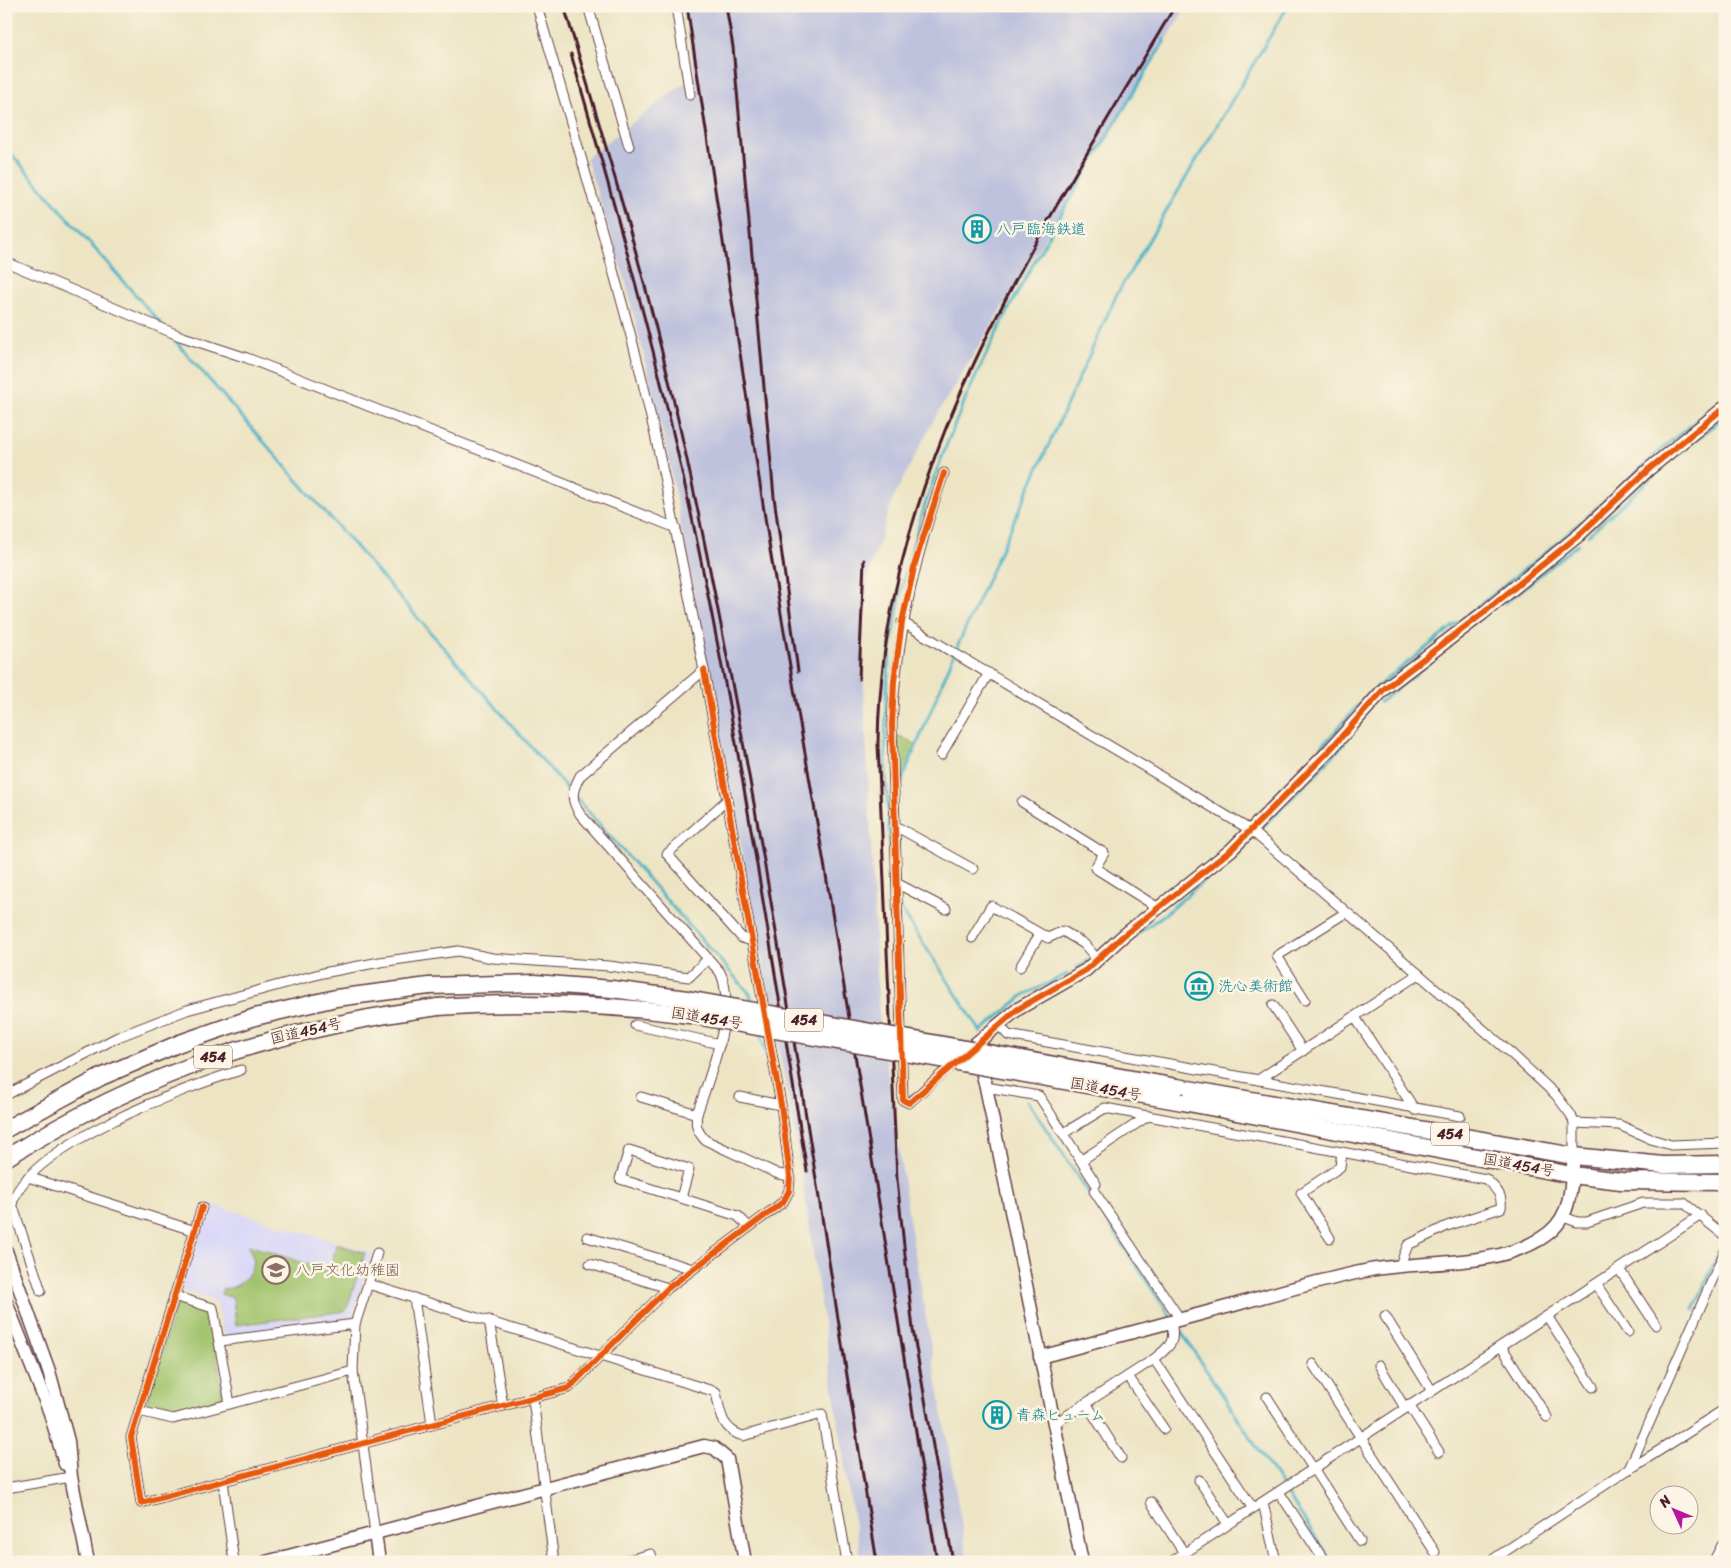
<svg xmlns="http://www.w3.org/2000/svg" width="1731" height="1568" font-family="Sriracha,'Klee One',sans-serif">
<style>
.built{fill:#d8d7f8}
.industrial{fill:#bfc2dd}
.green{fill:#a0c36c;stroke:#75714c}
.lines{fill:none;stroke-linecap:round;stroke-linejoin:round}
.stream{stroke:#4ab3c8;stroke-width:3}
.street-casing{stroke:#623d42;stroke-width:11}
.secondary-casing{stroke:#623d42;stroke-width:15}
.primary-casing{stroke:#623d42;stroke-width:16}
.highway-casing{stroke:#623d42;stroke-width:19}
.street{stroke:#fff;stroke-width:9}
.secondary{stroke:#fff;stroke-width:12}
.primary{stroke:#fff;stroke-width:14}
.highway{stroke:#fff;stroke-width:16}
.rail{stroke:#4a1f2b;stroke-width:3}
.highway-bridge-casing{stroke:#623d42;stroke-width:19;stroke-linecap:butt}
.highway-bridge{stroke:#fff;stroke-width:16}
.cycleway-casing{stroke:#fcf5e5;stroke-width:9}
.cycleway{stroke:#e8590c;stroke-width:6}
.labels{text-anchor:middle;stroke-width:5;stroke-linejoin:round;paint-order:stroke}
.shield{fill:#fcf5e5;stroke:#7f5f63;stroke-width:1}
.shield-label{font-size:14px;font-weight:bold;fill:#4a1f2b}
.culture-label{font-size:15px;fill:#0d838f;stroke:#fcf5e5;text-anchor:start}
.street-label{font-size:15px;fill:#4a1f2b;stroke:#fcf5e5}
.education-label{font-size:15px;fill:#785e54;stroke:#fcf5e5;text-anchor:start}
</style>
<rect width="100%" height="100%" fill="#fcf5e5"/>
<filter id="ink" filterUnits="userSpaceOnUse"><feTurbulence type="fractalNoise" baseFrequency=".02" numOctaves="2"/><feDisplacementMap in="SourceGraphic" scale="10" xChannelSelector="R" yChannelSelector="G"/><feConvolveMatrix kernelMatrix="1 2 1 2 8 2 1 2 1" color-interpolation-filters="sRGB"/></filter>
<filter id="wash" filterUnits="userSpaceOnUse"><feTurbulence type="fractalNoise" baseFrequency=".0096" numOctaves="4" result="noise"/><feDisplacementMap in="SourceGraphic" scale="20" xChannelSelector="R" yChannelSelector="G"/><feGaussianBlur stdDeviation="1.12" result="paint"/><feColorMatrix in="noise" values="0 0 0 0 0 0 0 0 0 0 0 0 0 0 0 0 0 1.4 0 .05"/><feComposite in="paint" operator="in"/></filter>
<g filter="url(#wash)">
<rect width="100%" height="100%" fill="#ece4c3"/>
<polygon class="built" points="207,1203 372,1253 352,1316 346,1320 228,1336 223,1333 217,1302 184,1291 181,1287"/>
<polygon class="industrial" points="684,6 1186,8 937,414 894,496 869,572 862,648 879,1014 909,1219 968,1562 862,1562 848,1488 798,1150 667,451 625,279 586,158 695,75"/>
<g class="green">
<polygon points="897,735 916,744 900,786"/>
<path d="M337,1244L365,1253L346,1311L236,1325L233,1298L221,1294L223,1289C241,1288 250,1276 254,1261L248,1245L329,1271Z"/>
<path d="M177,1303L209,1312L223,1396L220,1402C201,1407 161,1423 146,1404Z"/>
</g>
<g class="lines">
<g class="stream">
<polyline points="6,148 162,325"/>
<polyline points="171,336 572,794"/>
<polyline points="1588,535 1670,461 1725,416"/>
<polyline points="1505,603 1578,544"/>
<polyline points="1380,702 1430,662"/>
<polyline points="1296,776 1368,694 1554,546 1665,446 1725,398"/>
<polyline points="897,793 957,647 1117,294 1288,6"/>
<polyline points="576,798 750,994 753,1005"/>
<polyline points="1241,849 1309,781 1345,743"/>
<path d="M894,899L892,896C889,814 879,729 891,647C924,423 1050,233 1164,42V39"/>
<polyline points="901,909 981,1032"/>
<polyline points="1122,945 1165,914 1234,855"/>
<polyline points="1077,968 1088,960"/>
<polyline points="981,1031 1024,995 1067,974"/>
<polyline points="760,1033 765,1052"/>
<polyline points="1027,1100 1172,1319"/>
<polyline points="1694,1310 1725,1239"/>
<polyline points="1176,1324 1332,1562"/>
</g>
</g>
</g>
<g filter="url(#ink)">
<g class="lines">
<defs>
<g id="street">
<path d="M537,6C572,126 608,246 639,367C664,467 683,569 704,670L580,776C572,791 570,799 580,814L720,972C738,1008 709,1077 697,1114C695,1125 697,1131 705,1140L778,1174L790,1176"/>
<polyline points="588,6 629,146"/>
<polyline points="676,6 690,95"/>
<polyline points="6,262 180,336 247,358 676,528"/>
<path d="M944,473C915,555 896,637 892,725L903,1100L909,1103L956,1061"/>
<polyline points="902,622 1252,831 1513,1055 1556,1095 1571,1115 1574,1123 1574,1156"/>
<polyline points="941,755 989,673"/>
<polyline points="728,799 667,854 742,938 752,941"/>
<polyline points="1022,802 1104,853 1095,868 1160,909"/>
<polyline points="897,827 973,869"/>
<polyline points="898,884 946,909"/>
<polyline points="972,938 991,906 1048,938 1063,931 1084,944 1098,960"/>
<polyline points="1020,967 1040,934"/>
<polyline points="1305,1000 1277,956 1345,913"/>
<polyline points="1273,1005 1303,1051"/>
<polyline points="1355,1017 1415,1110"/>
<polyline points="635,1025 720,1044"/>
<polyline points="999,1025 1008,1035 1460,1116"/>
<polyline points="1258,1080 1419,974"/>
<polyline points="986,1087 1039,1096 1096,1184"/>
<polyline points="6,1095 118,1037 187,1010 323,973 380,962 458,951 492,958 609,966 689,977 708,959"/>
<polyline points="641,1097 697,1114"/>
<polyline points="740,1097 781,1105"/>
<polyline points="1574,1123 1619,1125 1651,1139 1671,1145 1725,1143"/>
<path d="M1064,1133L1105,1108L1486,1179C1495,1188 1503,1194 1501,1208L1447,1226L1408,1245L1400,1265"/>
<polyline points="1082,1160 1148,1116"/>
<polyline points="28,1177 195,1231"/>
<polyline points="1094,1191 1180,1319"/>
<polyline points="681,1198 689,1169 629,1150 620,1179 738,1216 749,1227"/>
<polyline points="202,1207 131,1437 141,1503 569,1388 668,1288 783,1202 789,1191 790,1176 781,1105 704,670"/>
<polyline points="1564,1217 1577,1222 1587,1222 1643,1203 1684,1203 1725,1236"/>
<polyline points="587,1237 693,1269"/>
<polyline points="1330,1238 1301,1193 1340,1167 1342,1152"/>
<polyline points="590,1264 668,1288"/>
<polyline points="1619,1269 1656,1325"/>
<polyline points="368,1284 377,1253"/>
<polyline points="1596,1284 1628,1332"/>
<path d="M41,1291L12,1204C27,1146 186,1087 241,1070"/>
<polyline points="174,1296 213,1308 230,1404"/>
<polyline points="414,1298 432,1424"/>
<polyline points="1385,1316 1432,1391"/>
<polyline points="1547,1316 1593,1387"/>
<polyline points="489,1320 503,1406"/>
<polyline points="220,1341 355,1324"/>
<polyline points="1501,1346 1547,1417"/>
<path d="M1154,1359C1170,1346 1176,1343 1171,1322"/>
<polyline points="1313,1364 1435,1552"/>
<polyline points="1379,1365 1405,1408"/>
<polyline points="1128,1376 1164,1429"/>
<polyline points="1267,1397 1360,1541"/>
<polyline points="533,1399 554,1562"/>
<polyline points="1086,1403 1121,1458"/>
<polyline points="1409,1405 1439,1452"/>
<polyline points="139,1411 173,1419 353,1371"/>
<polyline points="1054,1424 1154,1359 1252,1507"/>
<polyline points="1630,1469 1725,1409"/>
<polyline points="1199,1480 1228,1524"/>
<polyline points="223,1481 234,1562"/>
<polyline points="6,1488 71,1477"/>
<polyline points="1279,1492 1325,1562"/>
<polyline points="1151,1502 1184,1553"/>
<polyline points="1263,1502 1276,1562"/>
<path d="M375,1533L353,1371L355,1324L368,1284L716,1392C720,1411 721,1430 743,1436L822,1414L847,1562"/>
<polyline points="620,1562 651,1554 653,1562"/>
<polyline points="1171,1562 1701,1215"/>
<polyline points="1489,1562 1629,1469 1725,1251"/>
</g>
<g id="secondary">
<polyline points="6,1251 49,1371 68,1441 71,1477 88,1562"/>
<polyline points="6,1302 50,1413 65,1464"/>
<path d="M1040,1357C1105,1340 1169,1322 1234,1305C1279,1292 1324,1279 1370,1270C1424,1260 1492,1268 1540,1239C1573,1220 1570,1190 1574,1156"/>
<polyline points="375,1533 379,1562"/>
<polyline points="266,1562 704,1446 714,1448 727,1459 745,1562"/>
<polyline points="1082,1562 986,1087 975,1044 1018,1009 1086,970 1123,936 1231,850 1327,753 1384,689 1482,614 1579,535 1649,469 1725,407"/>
</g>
<polyline id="primary" points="1716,1562 1725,1545"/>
<g id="highway">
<polyline points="1177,1087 1574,1156 1663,1165 1725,1164"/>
<polyline points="1183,1102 1572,1175 1621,1181 1725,1182"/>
<polyline points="6,1129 101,1077 180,1043 255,1017 336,998 429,986"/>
<path d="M6,1158C145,1071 276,1029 438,1007"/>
</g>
</defs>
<use href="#street" class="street-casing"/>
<use href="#secondary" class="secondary-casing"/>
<use href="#primary" class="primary-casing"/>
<use href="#highway" class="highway-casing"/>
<use href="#street" class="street"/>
<use href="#secondary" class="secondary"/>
<use href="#primary" class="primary"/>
<use href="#highway" class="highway"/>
<g class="rail">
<path d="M564,6C607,149 650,292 682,437C764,809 815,1186 877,1562"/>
<polyline points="687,6 770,550 825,869 937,1562"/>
<polyline points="726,6 733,47 774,497 798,671"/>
<path d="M571,54C608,181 644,308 674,437C730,679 767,926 807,1171"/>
<polyline points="859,679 864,560"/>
<path d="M953,1562L913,1330L897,1180L878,744C881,468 1039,236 1175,6"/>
</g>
<defs>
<g id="highway-bridge">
<polyline points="429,986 535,983 612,989 687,999 1177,1087"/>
<path d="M438,1007C523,1001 606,1004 690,1015L1183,1102"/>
</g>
</defs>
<use href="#highway-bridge" class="highway-bridge-casing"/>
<use href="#highway-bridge" class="highway-bridge"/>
<defs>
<g id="cycleway">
<polyline points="944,473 915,563 902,622 894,681 892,725 903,1100 909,1103 1018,1009 1086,970 1123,936 1231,850 1327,753 1384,689 1482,614 1579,535 1649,469 1725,407"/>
<polyline points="202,1207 131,1437 141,1503 569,1388 668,1288 783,1202 789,1191 790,1176 781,1105 704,670"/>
</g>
</defs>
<use href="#cycleway" class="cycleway-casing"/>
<use href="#cycleway" class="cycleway"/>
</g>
</g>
<defs>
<symbol id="building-ring" viewBox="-11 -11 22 22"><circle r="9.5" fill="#fcf5e5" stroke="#0f9aa8" stroke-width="1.5"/><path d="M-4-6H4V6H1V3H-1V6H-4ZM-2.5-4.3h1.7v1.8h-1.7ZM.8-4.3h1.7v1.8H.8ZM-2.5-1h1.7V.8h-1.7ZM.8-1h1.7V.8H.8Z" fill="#0f9aa8"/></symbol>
<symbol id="museum-ring" viewBox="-11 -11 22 22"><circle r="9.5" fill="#fcf5e5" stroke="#0f9aa8" stroke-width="1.5"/><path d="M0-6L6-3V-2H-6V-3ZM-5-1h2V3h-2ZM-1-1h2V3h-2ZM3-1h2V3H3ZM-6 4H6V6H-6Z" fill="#0f9aa8"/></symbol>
<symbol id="school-ring" viewBox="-11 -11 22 22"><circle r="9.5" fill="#fcf5e5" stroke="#8d6e63" stroke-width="1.5"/><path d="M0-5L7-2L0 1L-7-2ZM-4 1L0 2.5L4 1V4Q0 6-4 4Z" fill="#8d6e63"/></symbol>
</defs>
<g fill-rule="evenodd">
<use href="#building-ring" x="961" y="213" width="32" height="32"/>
<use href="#museum-ring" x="1183" y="970" width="32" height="32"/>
<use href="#school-ring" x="260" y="1254" width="32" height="32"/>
<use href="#building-ring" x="981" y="1399" width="32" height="32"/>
</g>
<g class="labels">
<g class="shield">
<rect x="785" y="1008.5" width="38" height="23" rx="4"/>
<rect x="194" y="1045.5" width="38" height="23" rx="4"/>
<rect x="1431" y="1122.5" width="38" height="23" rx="4"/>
</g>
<g class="shield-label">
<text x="804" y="1025">454</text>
<text x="213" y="1062">454</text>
<text x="1450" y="1139">454</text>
</g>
<g class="culture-label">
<text x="996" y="234">八戸臨海鉄道</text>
<text x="1218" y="991">洗心美術館</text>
<text x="1016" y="1420">青森ヒューム</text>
</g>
<g class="street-label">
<text transform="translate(707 1018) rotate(9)" y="5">国道454号</text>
<text transform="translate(306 1031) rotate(-13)" y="5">国道454号</text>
<text transform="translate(1106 1089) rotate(10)" y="5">国道454号</text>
<text transform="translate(1519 1165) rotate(10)" y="5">国道454号</text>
</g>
<g class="education-label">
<text x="295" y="1275">八戸文化幼稚園</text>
</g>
</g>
<rect width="1731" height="1568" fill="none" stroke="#fcf5e5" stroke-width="25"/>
<g transform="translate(1674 1510) rotate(314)"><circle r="24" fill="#fcf5e5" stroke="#b59f9b"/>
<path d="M0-4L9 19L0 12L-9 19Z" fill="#b5179e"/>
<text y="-8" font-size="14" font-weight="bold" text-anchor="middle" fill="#4a1f2b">N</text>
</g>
</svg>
